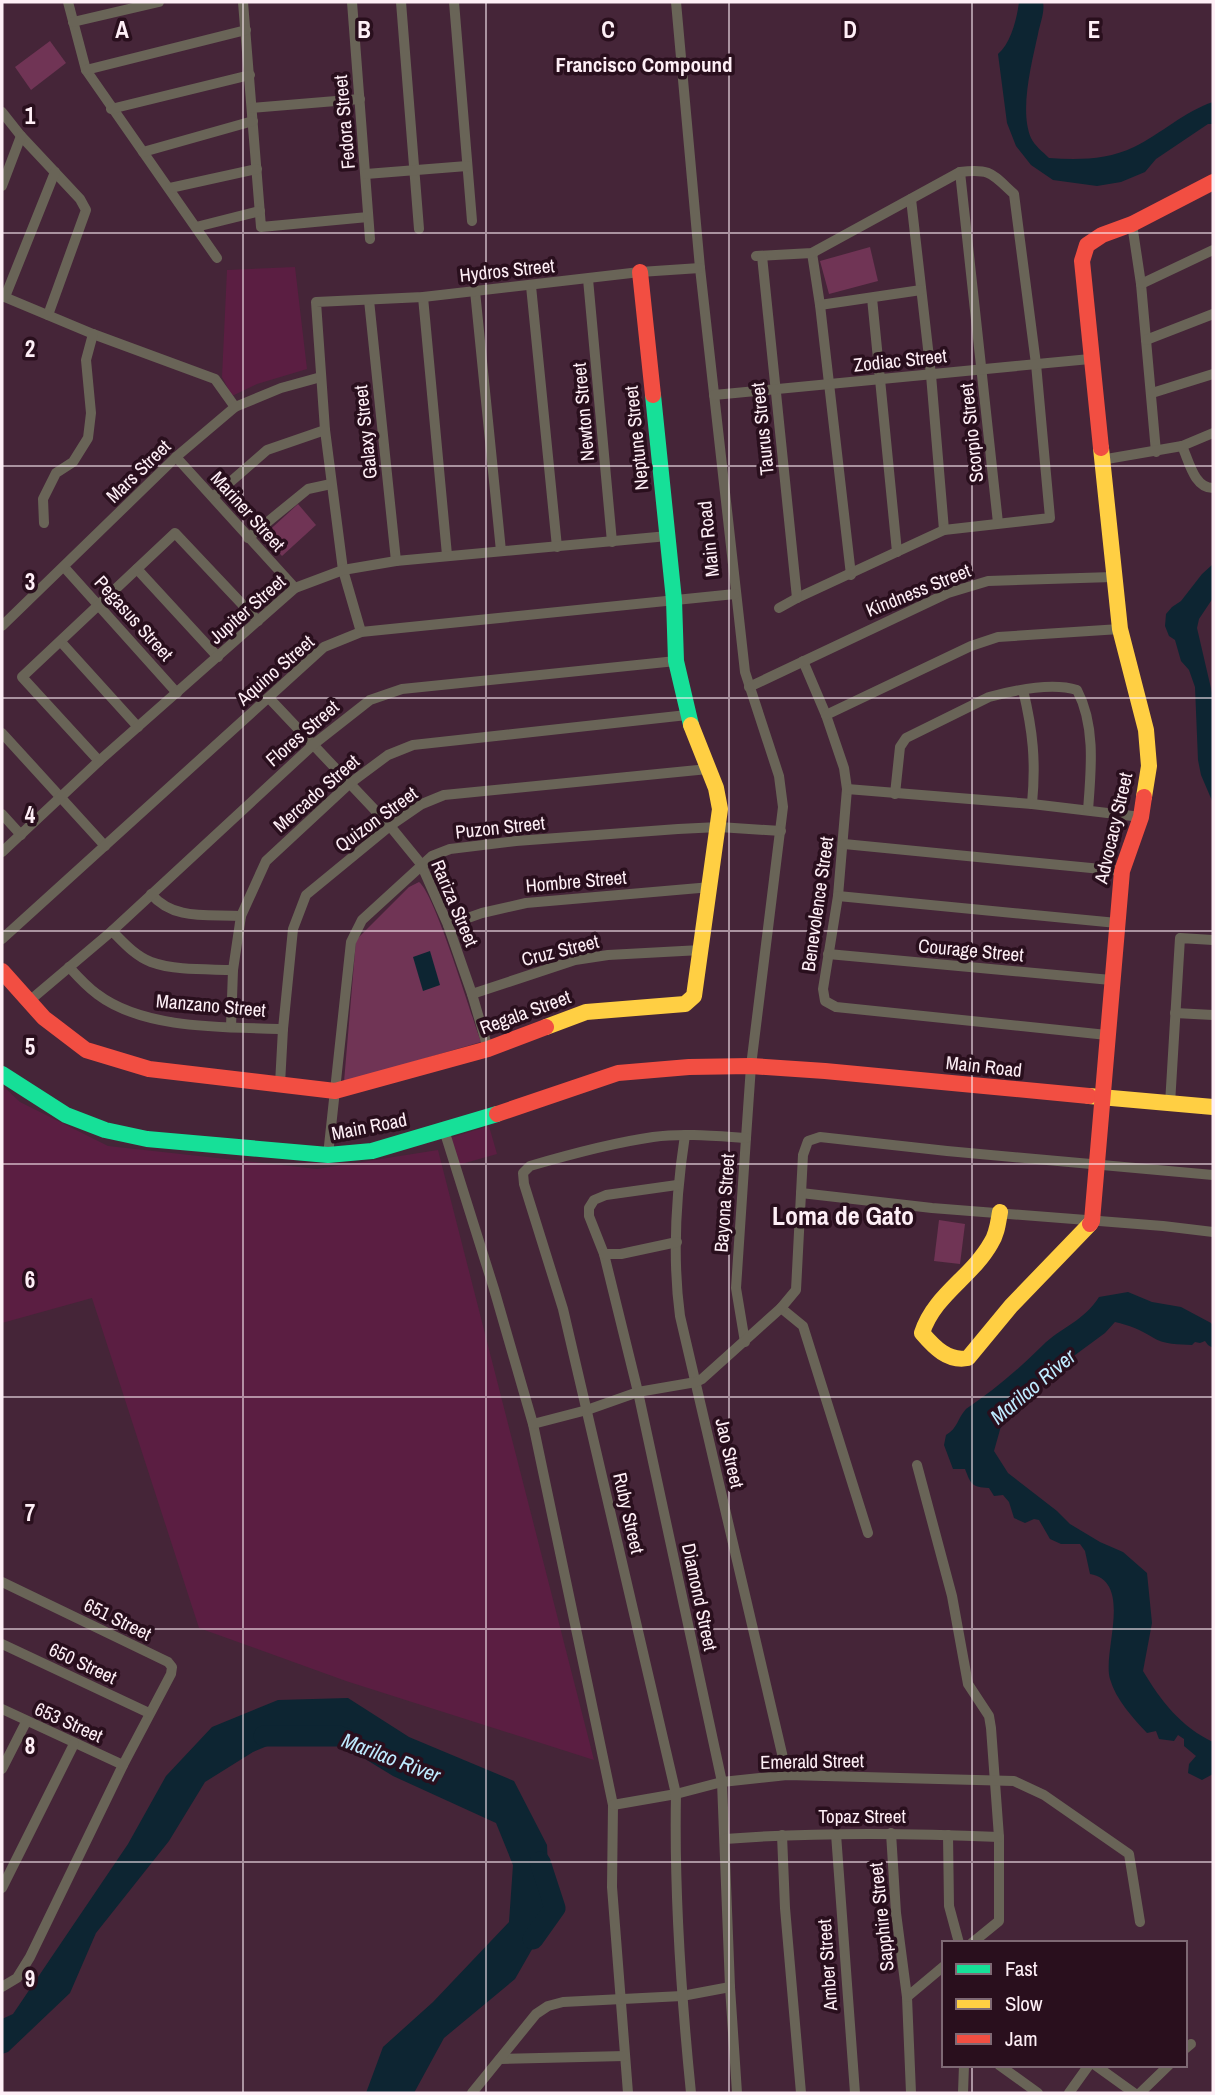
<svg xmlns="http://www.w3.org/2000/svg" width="1215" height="2095" font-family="'Archivo Narrow',sans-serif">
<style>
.built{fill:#5b1e42}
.green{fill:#703455}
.water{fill:#0d2532}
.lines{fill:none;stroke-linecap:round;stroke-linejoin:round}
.river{stroke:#0d2532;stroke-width:21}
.street{stroke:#696457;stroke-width:10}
.fast{stroke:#16e098;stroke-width:16}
.slow{stroke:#ffcf43;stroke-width:16}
.jam{stroke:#f24e42;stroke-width:16}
.grid{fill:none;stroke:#feeff6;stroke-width:2;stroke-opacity:0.55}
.labels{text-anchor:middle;stroke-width:7;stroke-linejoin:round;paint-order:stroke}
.street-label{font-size:19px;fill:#feeff6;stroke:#290f1d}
.neighbourhood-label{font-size:21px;font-weight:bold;fill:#feeff6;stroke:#290f1d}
.water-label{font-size:21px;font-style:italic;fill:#bfebff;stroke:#290f1d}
.district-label{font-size:26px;font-weight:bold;fill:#feeff6;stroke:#290f1d}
.grid-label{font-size:23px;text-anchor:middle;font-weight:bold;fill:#feeff6;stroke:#290f1d;stroke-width:7;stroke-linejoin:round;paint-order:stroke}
</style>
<rect width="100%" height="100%" fill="#452538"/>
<g class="built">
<polygon points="295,267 307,369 257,384 232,396 222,377 227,270"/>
<polygon points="2,1085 20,1102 108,1146 317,1169 438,1150 594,1760 346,1681 199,1628 92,1298 2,1323"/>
<polygon points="489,1126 497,1154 458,1165 450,1138"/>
</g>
<g class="green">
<polygon points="50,41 66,63 31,90 15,67"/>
<polygon points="870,247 878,281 829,294 820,261"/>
<polygon points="298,504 316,525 282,556 263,536"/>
<path d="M419,882C435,894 471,1015 481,1042L344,1082L356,940L409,887Z"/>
<polygon points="939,1220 965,1224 960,1264 934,1261"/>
</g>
<g class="water">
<path d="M1019,2H1043C1045,12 1040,23 1038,34C1032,62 1019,110 1031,138C1034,145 1043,152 1049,158C1078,160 1107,160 1134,147C1161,134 1185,111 1213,102V124H1208L1156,159L1145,172L1121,182L1097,186L1053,180L1031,165L1016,146L1007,123L998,54C1011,43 1017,18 1019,2Z"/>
<polygon points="1213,564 1213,598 1199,619 1197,628 1213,697 1213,803 1201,775 1198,760 1195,687 1189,670 1181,661 1175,640 1169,636 1165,626 1166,614 1172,607 1181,601 1202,574"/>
<polygon points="430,951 440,985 423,991 413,957"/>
<path d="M1128,1292L1152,1302L1181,1307L1211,1323L1213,1326V1348L1208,1345L1205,1341L1200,1343L1195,1342L1192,1345C1180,1344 1163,1345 1152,1337C1141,1330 1129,1325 1115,1322L1105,1333L1037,1383L1003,1419L994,1451L1008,1473L1057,1511L1070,1524L1100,1542L1123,1552L1147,1573L1152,1623L1143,1671C1161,1701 1181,1727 1213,1742V1774L1202,1780L1188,1773L1189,1764L1196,1756L1184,1746V1739L1178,1735L1174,1741L1159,1739L1156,1731L1147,1733C1133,1718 1116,1700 1110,1679C1102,1652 1134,1582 1090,1574L1085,1551L1080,1544H1061L1050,1539L1039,1520L1034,1519L1025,1523L1014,1518L1009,1502L1003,1495L994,1496L989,1488C971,1487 971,1484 965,1469H953L944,1445L946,1435C958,1428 957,1419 966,1409C993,1391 1019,1369 1042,1346C1061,1327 1083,1322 1099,1297Z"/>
<polygon points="348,1698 409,1737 514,1781 547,1845 550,1918 515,1979 444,2038 414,2093 366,2093 383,2047 433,2002 509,1922 513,1865 496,1823 393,1776 339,1743 306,1730 253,1752 205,1782 169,1841 96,1933 70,1993 8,2052 2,2054 2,2019 13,2014 128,1844 166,1776 212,1727 278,1700"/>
</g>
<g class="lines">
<g class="river">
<polyline points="264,1736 339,1736 347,1739"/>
<polyline points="533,1939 555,1908 540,1862"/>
</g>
<g class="street">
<polyline points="68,2 86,70 217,258"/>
<polyline points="243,2 261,227 368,217"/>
<polyline points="352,2 370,239"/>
<polyline points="401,2 419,229"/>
<polyline points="454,2 472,221"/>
<polyline points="676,2 700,268 745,672 779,776 783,807 751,1066 746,1138 736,1288 745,1342"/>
<polyline points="73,22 159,2"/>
<polyline points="86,70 246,30"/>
<polyline points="252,108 360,99"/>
<polyline points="111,109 250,75"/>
<polyline points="2,112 21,136 80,199 86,210 48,315"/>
<polyline points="143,152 253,121"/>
<polyline points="960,172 998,523"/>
<polyline points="366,174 467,166"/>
<polyline points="2,186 21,136"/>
<polyline points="170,188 257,169"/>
<polyline points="911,199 931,375 944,530"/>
<polyline points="1132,224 1141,284 1156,452"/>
<polyline points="196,227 260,211"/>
<polyline points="812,253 820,305 851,575"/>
<path d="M756,256L812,253L960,172C991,168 992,174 1014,194L1036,364L1050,518L944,530L797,598L779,608"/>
<polyline points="762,256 797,598"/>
<polyline points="588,279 612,542"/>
<polyline points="1141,284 1213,250"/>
<polyline points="531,286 557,547"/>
<polyline points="475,291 501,551"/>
<polyline points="2,296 93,334 215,379 235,407"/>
<polyline points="5,297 55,172"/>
<polyline points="423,297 447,555"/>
<polyline points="872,298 897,552"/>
<polyline points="369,300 396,561"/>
<polyline points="820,305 921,290"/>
<polyline points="1146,340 1213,314"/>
<polyline points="1152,393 1213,374"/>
<polyline points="714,395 1090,359"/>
<path d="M1182,446C1189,461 1194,488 1213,488"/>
<polyline points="176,457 295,588"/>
<polyline points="1101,460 1182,446 1213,433"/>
<polyline points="213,497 267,450 325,430"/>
<polyline points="44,523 43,499 56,473 73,462 88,438 91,413 86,360 93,334"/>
<polyline points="248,538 308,489 331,484"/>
<polyline points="64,567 177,693"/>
<polyline points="137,569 218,657"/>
<polyline points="2,626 176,457 235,407 281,388 321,377"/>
<polyline points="361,632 343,570 325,430 316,302 423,297 640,272 700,268"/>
<polyline points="61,642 138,727"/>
<polyline points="803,661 826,715 844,768 847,789 838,896 823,989 825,1001 836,1007 1107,1035"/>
<polyline points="749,687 948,593 988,581 1113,577"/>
<path d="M1023,690C1033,731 1036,762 1032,804"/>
<polyline points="269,698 390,826 421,864 448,925 472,994 488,1049"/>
<polyline points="826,715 971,646 998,637 1120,629"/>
<polyline points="2,733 105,846"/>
<polyline points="99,761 22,677 175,533 258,621"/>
<polyline points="847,789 1032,804 1141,817"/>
<path d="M895,794L900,747L906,738L989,697C1015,690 1051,682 1077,690C1096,726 1091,771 1088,810"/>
<polyline points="2,814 21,835"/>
<polyline points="844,844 1122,871"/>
<polyline points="2,852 99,761 295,588 343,570 396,561 668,536"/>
<path d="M151,894C174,921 208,914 241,916"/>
<polyline points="838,896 1117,923"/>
<polyline points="448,925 482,913 526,903 711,887"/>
<path d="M112,931C123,942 135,956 151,962C176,971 207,969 233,970"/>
<polyline points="2,939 324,647 361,632 735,594"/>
<polyline points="828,954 1111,980"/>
<path d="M69,967C78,977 86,986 97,994C144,1030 226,1027 283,1029"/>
<polyline points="472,994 575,960 608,955 701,950"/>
<polyline points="28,1002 112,931 314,744 370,700 402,689 676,661"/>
<polyline points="1175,1013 1213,1015"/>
<polyline points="231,1027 233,970 241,916 266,861 349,784 388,755 413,745 687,715"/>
<polyline points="280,1084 283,1029 293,929 306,895 390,826 422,804 444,795 708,769"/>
<polyline points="1170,1104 1180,938 1213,940"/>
<polyline points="444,1130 494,1289 533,1424 613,1805 612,1887 628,2093"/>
<path d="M685,1135C676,1194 672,1256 680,1316L787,1775"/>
<polyline points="328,1155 351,942 362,920 432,856 450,849 516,841 678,829 719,827 781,831"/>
<polyline points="677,1185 606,1195 594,1200 589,1208 589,1216 604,1254 638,1392 722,1782 730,1987 737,2093"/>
<polyline points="801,1193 932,1208 1163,1226 1213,1232"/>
<polyline points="604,1254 621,1254 677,1242"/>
<polyline points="781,1308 803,1326 868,1533"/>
<polyline points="533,1424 587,1410 638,1392 696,1382 702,1379 781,1308 796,1290 803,1155 808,1141 820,1137 947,1151 1213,1175"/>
<polyline points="917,1465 952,1596 968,1684 989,1716 991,1728 999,1837 999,1921 972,1943"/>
<polyline points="2,1582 168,1662 172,1667 171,1674 123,1765 30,1957 17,1978 2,1987"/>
<polyline points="2,1644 149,1713"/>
<polyline points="2,1709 123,1765"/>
<polyline points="2,1769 26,1722"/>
<polyline points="613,1805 676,1794 722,1782 787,1775 1014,1781 1044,1795 1129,1854 1140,1922"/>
<polyline points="891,1833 896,1913 907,1997 911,2093"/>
<polyline points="836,1834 855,2093"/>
<polyline points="782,1835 785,1908 801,2093"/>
<polyline points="948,1835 949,1906 959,1943"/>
<path d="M725,1839C816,1832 908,1833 999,1837"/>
<polyline points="2,1888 74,1744"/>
<polyline points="907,1997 944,1966"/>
<polyline points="1185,2049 1191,2044"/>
<polyline points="500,2059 625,2056"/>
<polyline points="999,2065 1038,2093"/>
<polyline points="1095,2065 1134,2093"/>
<polyline points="472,2093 536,2014 548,2006 563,2002 682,1996 730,1987"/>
<path d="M691,2093C681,1994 674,1894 676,1794L563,1309L524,1184L523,1173L530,1166C571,1154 611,1143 653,1137C683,1133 715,1136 746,1138"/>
<polyline points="963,2093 964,2065"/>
<polyline points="1069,2093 1089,2065"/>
<polyline points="1140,2093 1169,2065"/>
</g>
<g class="fast">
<polyline points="653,395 674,600 676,661 691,725"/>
<polyline points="2,1074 66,1115 105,1130 147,1139 328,1155 372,1151 497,1114"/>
</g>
<g class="slow">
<polyline points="1101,448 1120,629 1146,730 1149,766 1144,797"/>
<polyline points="546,1027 586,1012 685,1004 694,996 720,809 716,788 691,725"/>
<polyline points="1089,1096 1213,1107"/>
<path d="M1000,1212C998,1223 997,1234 991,1243C972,1277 934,1295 922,1333C934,1347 948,1362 968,1358L1011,1306L1090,1224"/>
</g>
<g class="jam">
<polyline points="640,272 653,395"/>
<polyline points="1101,448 1082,261 1087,245 1102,235 1132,224 1213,182"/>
<polyline points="2,971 44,1018 86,1050 149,1069 335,1091 488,1049 546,1027"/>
<polyline points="497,1114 618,1073 689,1067 751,1066 825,1071 1089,1096"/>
<polyline points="1090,1224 1092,1221 1122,871 1141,817 1144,797"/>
</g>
</g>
<path class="grid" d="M243,2V2093M486,2V2093M729,2V2093M972,2V1943M2,233H1213M2,466H1213M2,698H1213M2,931H1213M2,1164H1213M2,1397H1213M2,1629H1213M2,1862H1213M972,2065V2093"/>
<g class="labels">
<g class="street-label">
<text transform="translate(344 122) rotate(-95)" y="7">Fedora Street</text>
<text transform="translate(507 270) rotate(-6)" y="7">Hydros Street</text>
<text transform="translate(900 360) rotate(-6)" y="7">Zodiac Street</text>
<text transform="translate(583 412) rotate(-95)" y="7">Newton Street</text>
<text transform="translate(762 429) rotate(-96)" y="7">Taurus Street</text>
<text transform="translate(365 432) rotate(-96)" y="7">Galaxy Street</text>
<text transform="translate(971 433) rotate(-96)" y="7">Scorpio Street</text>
<text transform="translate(636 438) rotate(-96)" y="7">Neptune Street</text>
<text transform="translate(138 471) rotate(-44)" y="7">Mars Street</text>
<text transform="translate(248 511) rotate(48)" y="7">Mariner Street</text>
<text transform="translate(708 539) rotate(-96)" y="7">Main Road</text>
<text transform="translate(918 590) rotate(-22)" y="7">Kindness Street</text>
<text transform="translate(247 609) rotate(-41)" y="7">Jupiter Street</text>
<text transform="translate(134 618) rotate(48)" y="7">Pegasus Street</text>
<text transform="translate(275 670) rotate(-41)" y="7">Aquino Street</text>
<text transform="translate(302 733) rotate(-41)" y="7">Flores Street</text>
<text transform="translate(316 793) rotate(-41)" y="7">Mercado Street</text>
<text transform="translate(376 819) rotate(-36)" y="7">Quizon Street</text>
<text transform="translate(500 827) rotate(-6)" y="7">Puzon Street</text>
<text transform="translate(1113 828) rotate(-77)" y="7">Advocacy Street</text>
<text transform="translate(576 881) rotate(-5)" y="7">Hombre Street</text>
<text transform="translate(455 903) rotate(67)" y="7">Rariza Street</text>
<text transform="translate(817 904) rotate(-82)" y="7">Benevolence Street</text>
<text transform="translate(560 950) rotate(-14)" y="7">Cruz Street</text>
<text transform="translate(971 950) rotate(5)" y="7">Courage Street</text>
<text transform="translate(211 1005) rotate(5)" y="7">Manzano Street</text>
<text transform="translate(525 1012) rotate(-20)" y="7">Regala Street</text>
<text transform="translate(984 1066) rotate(6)" y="7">Main Road</text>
<text transform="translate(369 1126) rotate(-11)" y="7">Main Road</text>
<text transform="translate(724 1203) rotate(-86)" y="7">Bayona Street</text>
<text transform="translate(730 1453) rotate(77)" y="7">Jao Street</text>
<text transform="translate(629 1513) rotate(77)" y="7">Ruby Street</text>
<text transform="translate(700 1597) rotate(78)" y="7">Diamond Street</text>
<text transform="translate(118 1619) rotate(26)" y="7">651 Street</text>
<text transform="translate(83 1663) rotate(25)" y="7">650 Street</text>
<text transform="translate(69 1722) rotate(24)" y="7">653 Street</text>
<text transform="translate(812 1761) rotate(-1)" y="7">Emerald Street</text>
<text x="862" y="1823">Topaz Street</text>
<text transform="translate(881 1917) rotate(-96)" y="7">Sapphire Street</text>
<text transform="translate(827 1965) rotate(-94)" y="7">Amber Street</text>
</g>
<g class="neighbourhood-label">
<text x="644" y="72">Francisco Compound</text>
</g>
<g class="water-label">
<text transform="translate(1033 1387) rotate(-40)" y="7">Marilao River</text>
<text transform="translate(391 1758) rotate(21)" y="7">Marilao River</text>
</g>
<g class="district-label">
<text x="843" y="1225">Loma de Gato</text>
</g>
</g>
<g class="grid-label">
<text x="122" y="38">A</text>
<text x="364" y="38">B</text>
<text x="608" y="38">C</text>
<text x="850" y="38">D</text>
<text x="1094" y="38">E</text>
<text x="30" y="124">1</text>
<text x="30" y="357">2</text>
<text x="30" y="590">3</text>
<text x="30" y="823">4</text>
<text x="30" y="1055">5</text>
<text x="30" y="1288">6</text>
<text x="30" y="1521">7</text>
<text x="30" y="1754">8</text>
<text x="30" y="1987">9</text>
</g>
<rect width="1215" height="2095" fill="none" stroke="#feeff6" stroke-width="7"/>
<rect x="942" y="1941" width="245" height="126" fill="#290f1d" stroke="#7e6974" stroke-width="2"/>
<rect x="956" y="1964" width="35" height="10" fill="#16e098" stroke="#7e6974" stroke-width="2"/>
<text x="1005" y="1976" font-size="21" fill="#feeff6">Fast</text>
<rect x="956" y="1999" width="35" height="10" fill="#ffcf43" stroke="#7e6974" stroke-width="2"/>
<text x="1005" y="2011" font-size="21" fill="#feeff6">Slow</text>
<rect x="956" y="2034" width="35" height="10" fill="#f24e42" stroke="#7e6974" stroke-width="2"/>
<text x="1005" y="2046" font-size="21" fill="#feeff6">Jam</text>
</svg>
